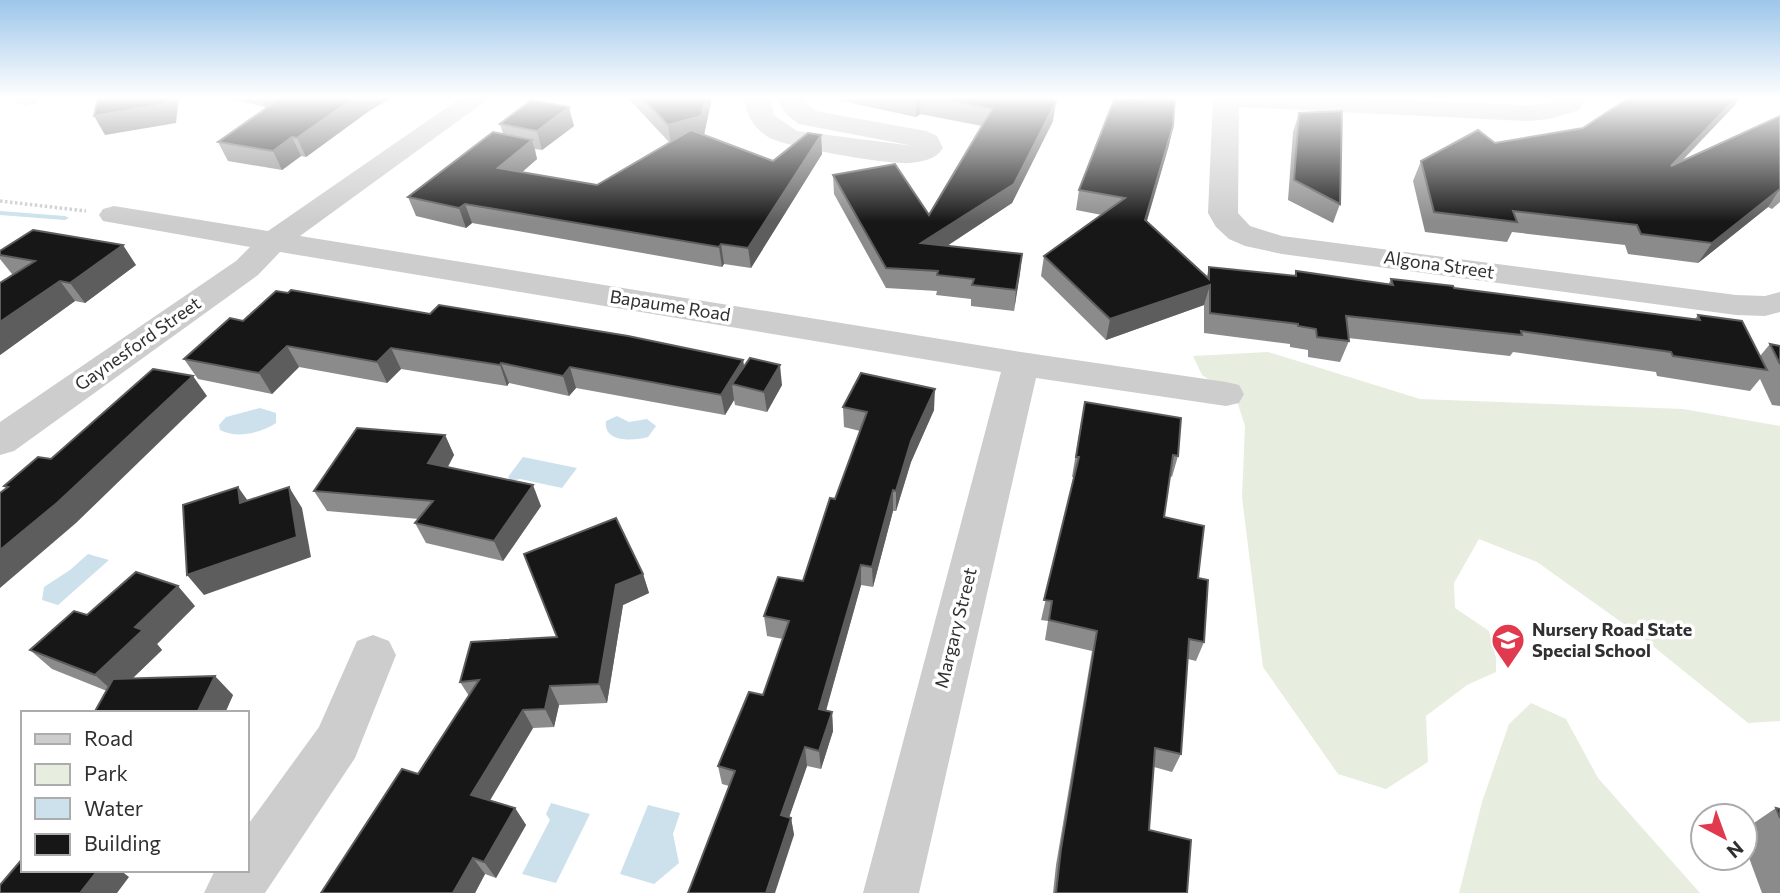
<svg xmlns="http://www.w3.org/2000/svg" width="1780" height="893" font-family="Commissioner,sans-serif">
<style>
.green{fill:#e7eddf}
.water{fill:#cce1ec}
.lines{fill:none;stroke-linecap:round;stroke-linejoin:round}
.stream{fill:#cce1ec;fill-rule:evenodd}
.path{stroke:#cdcdcd;stroke-width:3.5;stroke-dasharray:2.5 2.5;stroke-linecap:butt}
.street{fill:#cdcdcd;fill-rule:evenodd}
.wall{fill:#8b8b8b}
.shaded-wall{fill:#5d5d5d}
.building{fill:#171717;stroke:#5d5d5d;stroke-width:2}
.labels{text-anchor:middle;stroke-width:7;stroke-linejoin:round;paint-order:stroke}
.street-label{font-size:18px;fill:#303030;stroke:#fff}
.poi-label{font-size:18px;font-weight:bold;fill:#303030;stroke:#fff;text-anchor:start}
</style>
<rect width="100%" height="100%" fill="#fff"/>
<g class="green">
<polygon points="1268,352 1420,399 1683,409 1780,426 1780,721 1748,723 1638,634 1537,562 1479,539 1454,583 1455,608 1489,631 1496,658 1496,672 1467,685 1426,716 1428,762 1386,789 1338,774 1263,667 1242,497 1245,426 1236,398 1202,375 1193,356"/>
<polygon points="1531,703 1566,719 1598,778 1700,893 1459,893 1482,802 1509,724"/>
</g>
<g class="water">
<path d="M260,408L276,413V423C261,433 237,439 220,430L219,425L226,417Z"/>
<path d="M617,416L629,422L647,419L656,426L648,437C634,441 603,443 606,421Z"/>
<polygon points="523,457 577,468 562,488 520,479 511,481 508,477"/>
<polygon points="88,554 109,560 58,605 42,600 44,587 70,570"/>
<polygon points="551,803 590,814 556,883 522,874 550,820 546,814"/>
<polygon points="648,805 680,813 673,834 679,863 654,884 620,874"/>
</g>
<g class="lines">
<polygon class="stream" points="0,211 65,216 69,218 65,220 0,215"/>
<polyline class="path" points="0,201 86,211"/>
<g class="street">
<polygon points="14,97 41,97 38,102 26,106 17,103"/>
<polygon points="462,97 491,97 300,236 1021,352 1226,382 1239,385 1244,394 1239,403 1226,406 1036,378 919,893 863,893 1001,372 280,252 258,275 14,451 0,455 0,422 236,261 250,247 103,221 99,215 103,209 114,206 268,231"/>
<path d="M745,97H771L774,115L797,131L914,146L799,124L787,115L775,97H800L816,111L926,131L937,136L943,148C935,160 924,161 910,163C890,165 784,147 768,137C754,128 744,114 745,97Z"/>
<polygon points="1213,97 1336,97 1528,105 1552,103 1560,97 1586,97 1579,110 1550,119 1528,121 1239,107 1238,213 1250,226 1282,236 1736,295 1765,296 1780,292 1780,312 1765,316 1736,315 1282,254 1245,246 1229,239 1216,227 1208,213"/>
<polygon points="373,635 389,641 396,655 355,758 265,893 204,893 215,870 247,870 247,826 319,727 357,641"/>
</g>
</g>
<g class="wall">
<polygon points="223,97 393,97 369,111 306,157 301,156 282,170 228,161 218,142 270,106 265,107"/>
<polygon points="627,97 712,97 704,135 773,161 821,135 822,154 751,268 724,264 722,267 472,223 466,228 416,216 408,197 503,134 500,124 574,126 542,150 535,149 537,159 522,172 597,185 669,142"/>
<polygon points="823,97 1051,97 1053,121 1012,203 947,246 1022,254 1014,311 971,306 971,299 936,295 937,291 886,288 834,194 833,175 929,215 982,126 920,114 916,117"/>
<polygon points="1140,97 1175,97 1173,126 1169,145 1147,221 1207,276 1209,267 1294,276 1296,271 1388,285 1391,279 1454,288 1695,319 1698,315 1760,356 1770,344 1780,346 1780,406 1772,405 1760,379 1750,391 1657,376 1656,372 1513,352 1510,356 1348,338 1349,341 1340,362 1308,357 1308,350 1290,347 1290,344 1204,333 1204,305 1106,340 1041,276 1044,256 1102,215 1076,210 1079,190"/>
<polygon points="1735,105 1682,161 1780,116 1780,202 1772,209 1768,207 1698,263 1628,254 1625,245 1512,232 1507,242 1425,232 1413,181 1421,161 1495,143"/>
<polygon points="1299,113 1340,204 1333,223 1288,200 1293,132"/>
<polygon points="0,251 136,265 85,303 75,301 0,355 0,283 13,274 12,274 0,259"/>
<polygon points="430,314 743,360 744,366 782,385 767,412 735,405 734,400 725,415 576,388 569,396 509,383 507,386 401,369 387,383 299,367 272,394 198,379 184,359 243,321"/>
<polygon points="843,407 934,410 911,462 896,511 893,511 873,587 861,585 826,711 832,712 833,731 821,769 807,766 789,817 791,818 794,835 729,786 722,784 718,766 763,695 783,639 767,636 764,616 803,581 835,499 860,431 844,427"/>
<polygon points="1081,423 1178,456 1172,477 1170,476 1164,517 1198,578 1204,642 1196,661 1188,659 1181,754 1172,772 1154,767 1149,830 1187,893 1053,893 1056,865 1092,651 1045,640 1048,621 1041,620 1074,477 1072,477"/>
<polygon points="445,435 454,455 448,467 541,506 503,561 426,543 415,523 419,519 327,511 314,491"/>
<polygon points="643,574 649,593 623,605 607,703 559,705 554,727 533,728 490,800 515,808 526,825 496,878 485,874 475,893 321,893 418,774 469,696 460,682 557,637"/>
<polygon points="195,606 157,644 162,650 133,678 233,695 225,713 94,713 107,691 52,669 30,650 87,615"/>
<polygon points="1776,808 1780,809 1780,893 1762,893 1745,847 1745,829"/>
</g>
<g class="shaded-wall">
<polygon points="166,97 179,97 176,123 105,135 94,116"/>
<polygon points="260,97 281,97 283,103 265,107"/>
<polygon points="355,97 393,97 369,111 306,157 297,138"/>
<polygon points="706,97 712,97 704,135 671,144 668,125"/>
<polygon points="917,97 921,97 920,114 916,117 916,98"/>
<polygon points="1737,97 1740,97 1735,105 1658,185 1671,166"/>
<polygon points="1056,102 1053,121 1012,203 921,263 921,243"/>
<polygon points="569,107 574,126 542,150 537,131"/>
<polygon points="1173,126 1169,145 1141,240 1145,220"/>
<polygon points="821,135 822,154 751,268 748,248"/>
<polygon points="292,137 301,156 282,170 273,151"/>
<polygon points="532,140 537,159 504,188 498,168"/>
<polygon points="1780,189 1768,207 1698,263 1712,243"/>
<polygon points="465,204 472,223 466,228 459,208"/>
<polygon points="721,244 724,264 722,267 719,247"/>
<polygon points="123,245 136,265 85,303 70,283"/>
<polygon points="1022,254 1020,274 1014,311 1016,290"/>
<polygon points="60,281 75,301 0,355 0,322"/>
<polygon points="1210,285 1204,305 1106,340 1110,319"/>
<polygon points="287,346 299,367 272,394 259,373"/>
<polygon points="391,348 401,369 387,383 377,362"/>
<polygon points="743,360 746,381 732,384 734,400 725,415 721,395"/>
<polygon points="501,363 509,383 507,386 500,365"/>
<polygon points="780,365 782,385 767,412 764,392"/>
<polygon points="570,367 576,388 569,396 563,376"/>
<polygon points="193,376 207,396 76,523 0,588 0,550"/>
<polygon points="935,389 934,410 911,462 896,511 896,491 911,441"/>
<polygon points="445,435 454,455 438,484 428,463"/>
<polygon points="533,485 541,506 503,561 494,541"/>
<polygon points="238,487 253,508 240,503"/>
<polygon points="289,487 302,508 311,557 204,595 187,575"/>
<polygon points="893,490 893,511 873,587 872,567"/>
<polygon points="861,565 861,585 821,728 819,709"/>
<polygon points="643,574 649,593 623,605 607,703 599,684 616,585"/>
<polygon points="178,586 195,606 157,644 162,650 116,694 95,675 135,627"/>
<polygon points="215,676 233,695 225,713 197,713"/>
<polygon points="550,686 559,705 554,727 545,709"/>
<polygon points="523,710 533,728 483,812 471,795"/>
<polygon points="832,712 833,731 821,769 819,751"/>
<polygon points="805,747 807,766 784,832 781,815"/>
<polygon points="515,808 526,825 496,878 484,862"/>
<polygon points="791,818 794,835 775,893 766,893"/>
<polygon points="473,858 485,874 475,893 453,893"/>
<polygon points="98,870 120,870 129,877 117,893 80,893"/>
</g>
<g class="building">
<polygon points="98,97 166,97 165,104 94,116"/>
<polygon points="282,97 355,97 297,138 292,137 273,151 218,142"/>
<polygon points="641,97 706,97 701,116 668,125"/>
<polygon points="933,97 1051,97 1056,102 1014,184 921,243 1022,254 1016,290 972,285 974,279 937,275 938,271 886,268 833,175 895,164 929,215 992,109"/>
<polygon points="1115,97 1141,99 1141,97 1175,97 1173,126 1145,220 1209,279 1209,267 1296,276 1296,271 1393,285 1391,279 1453,286 1454,288 1700,320 1698,315 1742,321 1767,370 1673,356 1671,352 1521,331 1522,335 1346,316 1349,341 1317,337 1316,329 1298,326 1298,324 1210,313 1210,285 1110,319 1044,256 1125,198 1079,190"/>
<polygon points="1630,97 1737,97 1671,166 1780,116 1780,189 1712,243 1641,234 1637,225 1513,211 1517,222 1434,212 1421,161 1478,130 1495,143 1583,128"/>
<polygon points="531,100 569,107 537,131 500,124"/>
<polygon points="1342,111 1340,204 1294,180 1299,113"/>
<polygon points="691,130 773,161 808,133 821,135 748,248 721,244 719,247 465,204 459,208 408,197 493,132 532,140 498,168 597,185"/>
<polygon points="33,230 123,245 70,283 60,281 0,322 0,283 35,261 0,255 0,251"/>
<polygon points="291,290 430,314 439,305 628,336 743,360 721,395 570,367 563,376 501,363 500,365 391,348 377,362 287,346 259,373 184,359 230,318 243,321 276,291 288,293"/>
<polygon points="1770,344 1780,346 1780,364"/>
<polygon points="750,358 780,365 764,392 732,384"/>
<polygon points="153,369 193,376 57,503 0,550 0,493 8,487 4,486 38,457 51,459"/>
<polygon points="861,373 935,389 911,441 896,491 893,490 872,567 861,565 819,709 832,712 819,751 805,747 781,815 791,818 766,893 688,893 735,771 718,766 749,692 763,695 789,621 764,616 778,577 803,581 830,498 835,499 867,412 843,407"/>
<polygon points="1085,402 1181,418 1178,456 1173,455 1164,517 1204,526 1198,578 1208,580 1204,642 1189,639 1181,754 1155,748 1149,830 1191,840 1187,893 1056,893 1061,849 1097,631 1049,620 1052,601 1044,600 1079,457 1076,457"/>
<polygon points="357,428 445,435 428,463 533,485 494,541 415,523 433,501 314,491"/>
<polygon points="238,487 240,503 289,487 297,537 187,575 183,505"/>
<polygon points="616,518 643,574 616,585 599,684 550,686 545,709 523,710 471,795 515,808 484,862 473,858 453,893 321,893 402,769 418,774 479,680 460,682 471,642 557,637 524,554"/>
<polygon points="136,572 178,586 135,627 143,630 95,675 30,650 74,611 87,615"/>
<polygon points="215,676 197,713 94,713 113,679"/>
<polygon points="1776,808 1780,809 1780,818"/>
<polygon points="23,858 23,870 98,870 80,893 0,893 0,885"/>
</g>
<linearGradient id="sky" x2="0" y2="1"><stop stop-color="#9dc6ea"/><stop offset="0.44" stop-color="#fff"/><stop offset="1" stop-color="#fff" stop-opacity="0"/></linearGradient>
<rect width="1780" height="222" fill="url(#sky)"/>
<defs>
<symbol id="school-pin" viewBox="-11 -11 22 30"><path d="M0 17L-7.5 6A9.5 9.5 0 1 1 7.5 6Z" fill="#e1394d" stroke="#fff"/><path d="M0-5L7-2L0 1L-7-2ZM-4 1L0 2.5L4 1V4Q0 6-4 4Z" fill="#fff"/></symbol>
</defs>
<g fill-rule="evenodd">
<use href="#school-pin" x="1489" y="621" width="38" height="52"/>
</g>
<g class="labels">
<g class="street-label">
<text transform="translate(1439 265) rotate(8)" y="6">Algona Street</text>
<text transform="translate(670 306) rotate(9)" y="6">Bapaume Road</text>
<text transform="translate(138 344) rotate(-35)" y="6">Gaynesford Street</text>
<text transform="translate(956 628) rotate(-76)" y="6">Margary Street</text>
</g>
<g class="poi-label">
<text x="1532" y="636">Nursery Road State<tspan x="1532" dy="21">Special School</tspan></text>
</g>
</g>
<rect x="21" y="711" width="228" height="161" fill="#ffffff" stroke="#acacac" stroke-width="2"/>
<rect x="35" y="734" width="35" height="10" fill="#cdcdcd" stroke="#acacac" stroke-width="2"/>
<text x="84" y="746" font-size="21" fill="#303030">Road</text>
<rect x="35" y="764" width="35" height="21" fill="#e7eddf" stroke="#acacac" stroke-width="2"/>
<text x="84" y="781" font-size="21" fill="#303030">Park</text>
<rect x="35" y="798" width="35" height="21" fill="#cce1ec" stroke="#acacac" stroke-width="2"/>
<text x="84" y="816" font-size="21" fill="#303030">Water</text>
<rect x="35" y="834" width="35" height="21" fill="#171717" stroke="#acacac" stroke-width="2"/>
<text x="84" y="851" font-size="21" fill="#303030">Building</text>
<g transform="translate(1724 837) rotate(139)"><circle r="33" fill="#ffffff" stroke="#acacac" stroke-width="2"/>
<path d="M0-5L12 26L0 18L-12 26Z" fill="#e1394d"/>
<text y="-10" font-size="19" font-weight="bold" text-anchor="middle" fill="#303030">N</text>
</g>
</svg>
